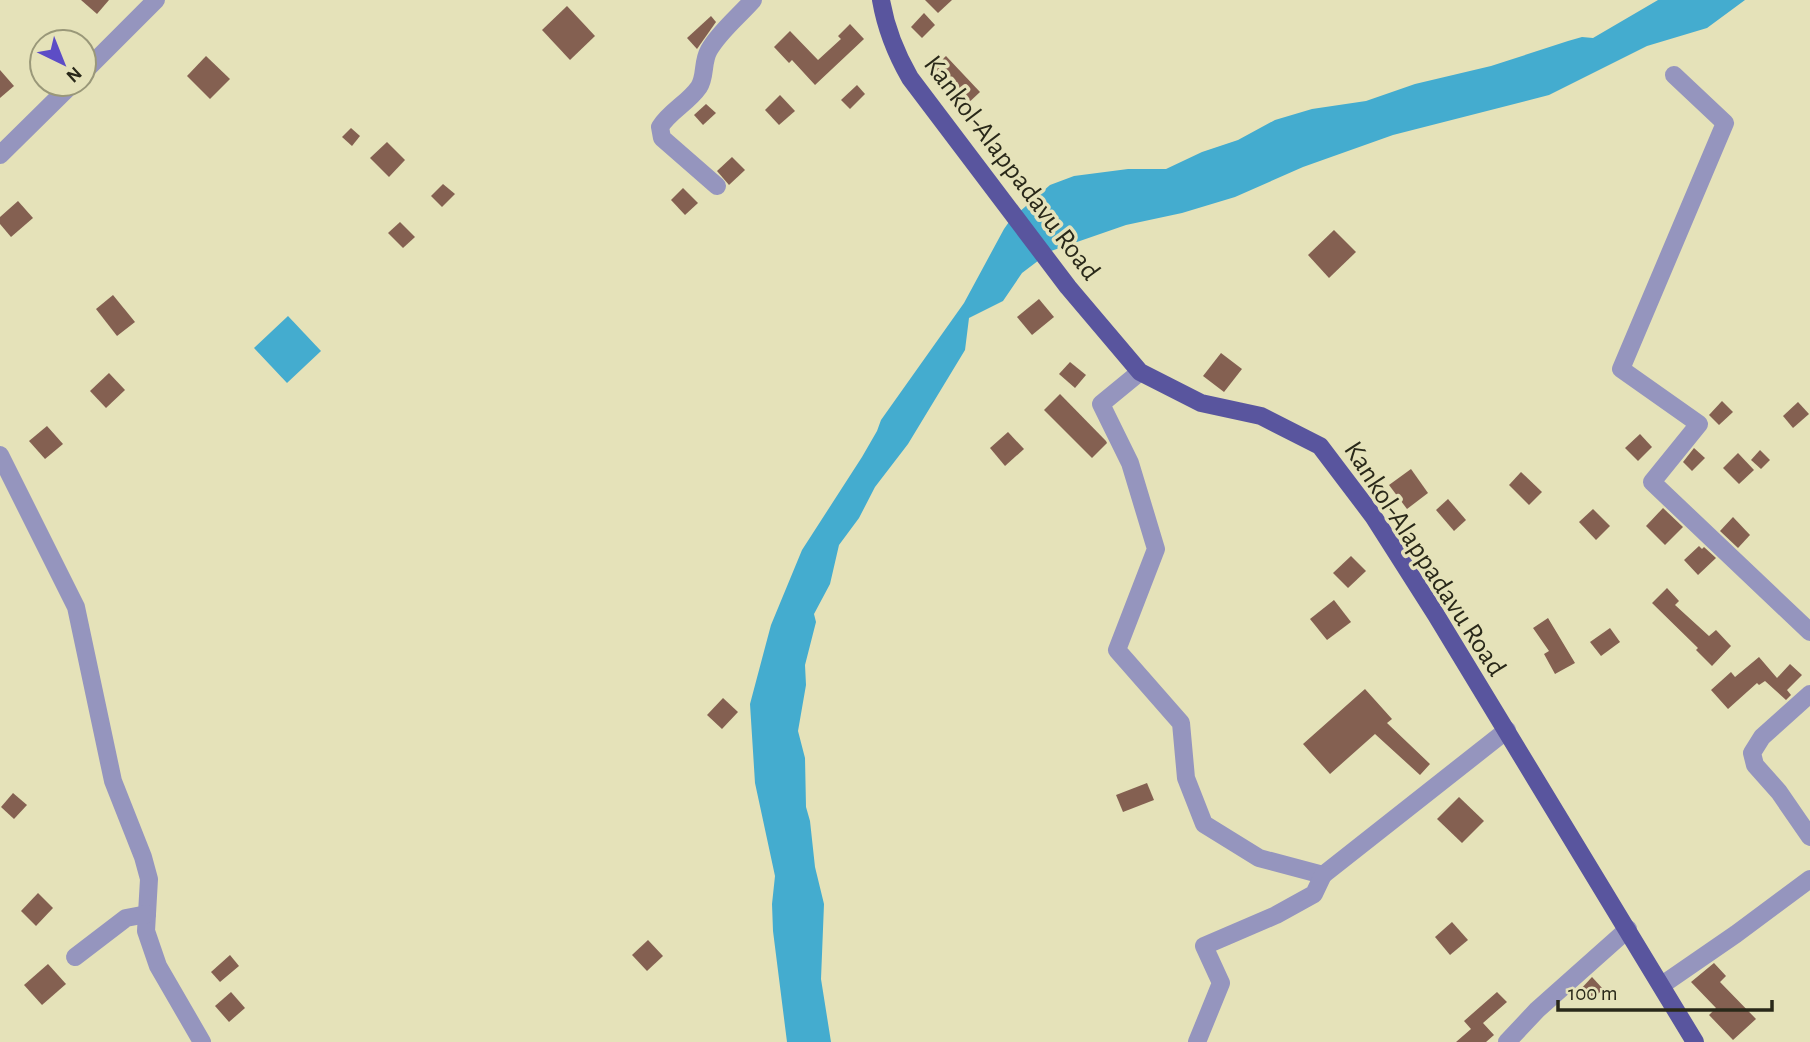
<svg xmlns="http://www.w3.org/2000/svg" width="1810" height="1042" font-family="'Alegreya Sans',sans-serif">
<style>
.water{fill:#44accf}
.building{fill:#846051}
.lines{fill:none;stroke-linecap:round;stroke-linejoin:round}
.minor{stroke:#9595be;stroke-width:18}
.major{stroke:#59559e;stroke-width:18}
.labels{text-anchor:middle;stroke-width:7;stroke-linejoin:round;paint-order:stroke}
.street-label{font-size:28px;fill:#292819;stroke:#e5e2b9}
</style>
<rect width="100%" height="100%" fill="#e5e2b9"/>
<g class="water">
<polygon points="1658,0 1745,0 1707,28 1647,46 1549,95 1393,135 1303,167 1235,197 1182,213 1126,225 1051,251 1022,273 1003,301 969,318 965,350 908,444 875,487 859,518 839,545 830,584 814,614 816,622 805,665 806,685 798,731 805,758 806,807 810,821 815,867 824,904 821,979 831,1042 787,1042 773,931 772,904 775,876 755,783 750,704 771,625 802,550 862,457 877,431 881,420 964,303 1004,229 1011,219 1050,185 1074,176 1128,169 1166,169 1202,152 1238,140 1275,120 1312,109 1366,101 1415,84 1491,66 1568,41 1582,37 1593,38"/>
<polygon points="288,316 321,351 287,383 254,348"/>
</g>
<g class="building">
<polygon points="81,0 109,0 97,14"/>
<polygon points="925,0 952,0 938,13"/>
<polygon points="567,6 595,36 570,60 542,30"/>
<polygon points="924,13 935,25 922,38 911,27"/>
<polygon points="711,16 716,22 697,49 687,38"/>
<polygon points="850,24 864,39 815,85 792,60 789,63 774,47 790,31 818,60 841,39 838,36"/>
<polygon points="206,56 230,79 210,99 187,76"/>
<polygon points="946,56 980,92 963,108 929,72"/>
<polygon points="0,70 14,86 0,98"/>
<polygon points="857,85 865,94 850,109 841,100"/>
<polygon points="780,95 795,111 779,125 765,110"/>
<polygon points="706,104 716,113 703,125 694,115"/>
<polygon points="351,128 360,136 352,146 342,137"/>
<polygon points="387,142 405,160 389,177 370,158"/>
<polygon points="732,157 745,170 729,185 717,171"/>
<polygon points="443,184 455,194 442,207 431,196"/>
<polygon points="683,188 698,203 685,215 671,200"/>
<polygon points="18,201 33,218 11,237 0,224 0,217"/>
<polygon points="400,222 415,237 403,248 388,233"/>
<polygon points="1334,230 1356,252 1329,278 1308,255"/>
<polygon points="113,295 135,322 117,336 96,309"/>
<polygon points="1039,299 1054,317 1032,335 1017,317"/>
<polygon points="1221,353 1242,369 1224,392 1203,376"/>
<polygon points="1070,362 1086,375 1075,388 1059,374"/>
<polygon points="109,373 125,390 106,408 90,391"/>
<polygon points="1060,394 1106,441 1107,443 1092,458 1044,410"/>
<polygon points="1722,401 1733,412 1719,425 1709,415"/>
<polygon points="1798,402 1809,414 1793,428 1783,416"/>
<polygon points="47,426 63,444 45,459 29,441"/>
<polygon points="1008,432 1024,449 1005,466 990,448"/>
<polygon points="1640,434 1652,447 1638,461 1625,448"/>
<polygon points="1694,448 1705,458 1692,471 1683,462"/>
<polygon points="1760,450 1770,460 1761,469 1751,460"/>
<polygon points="1738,453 1754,470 1739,484 1723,468"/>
<polygon points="1411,469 1428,493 1407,509 1389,485"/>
<polygon points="1521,472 1542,492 1529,505 1509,485"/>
<polygon points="1448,499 1466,520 1454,531 1436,510"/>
<polygon points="1663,508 1683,527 1665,545 1646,526"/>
<polygon points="1593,509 1610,526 1596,540 1579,522"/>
<polygon points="1733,517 1750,535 1738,548 1720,531"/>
<polygon points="1699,546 1702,549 1704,547 1716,558 1698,575 1684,560"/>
<polygon points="1351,556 1366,571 1348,588 1333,573"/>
<polygon points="1667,588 1679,601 1675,605 1709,636 1716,630 1731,646 1712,666 1696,650 1698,648 1652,603"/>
<polygon points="1334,600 1351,622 1327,640 1310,619"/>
<polygon points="1548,618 1575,663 1555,674 1544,654 1549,651 1533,628"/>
<polygon points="1610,628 1620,642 1601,656 1590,642"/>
<polygon points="1759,657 1777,678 1790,664 1802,675 1787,690 1791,695 1786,700 1765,681 1759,685 1757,683 1728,709 1711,690 1731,672 1735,677"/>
<polygon points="1365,689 1392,719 1387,723 1430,764 1420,775 1375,734 1330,774 1303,744"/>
<polygon points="723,698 738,712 722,729 707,715"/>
<polygon points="1147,783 1154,800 1123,812 1116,795"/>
<polygon points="13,793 27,805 14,819 1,807"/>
<polygon points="1459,797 1484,821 1462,843 1437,819"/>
<polygon points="38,893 53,908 36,926 21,911"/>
<polygon points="1452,922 1468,940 1450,955 1435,937"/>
<polygon points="648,940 663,956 647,971 632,955"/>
<polygon points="230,955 239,966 220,982 211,972"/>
<polygon points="1714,963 1726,976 1720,982 1756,1019 1733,1040 1709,1015 1716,1008 1691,982"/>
<polygon points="48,964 66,984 42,1005 24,985"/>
<polygon points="1592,977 1603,989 1590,1002 1579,991"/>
<polygon points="231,992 245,1008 229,1022 215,1006"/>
<polygon points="1497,992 1507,1002 1483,1023 1494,1035 1486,1042 1456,1042 1471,1029 1464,1021"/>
</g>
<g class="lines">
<g class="minor">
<polyline points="84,72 156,0"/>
<polyline points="1674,75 1725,123 1621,369 1699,424 1652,482 1810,632"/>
<polyline points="0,155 72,84"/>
<path d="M717,186L662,138L660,127C670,111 688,103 699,87C706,76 702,62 709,50C719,32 739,16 753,0"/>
<polyline points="1140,372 1101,404 1130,463 1156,549 1117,650 1181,723 1186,778 1204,824 1259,858 1323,875 1507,730"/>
<polyline points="0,455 76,607 113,781 143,857 149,879 146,931 158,966 202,1042"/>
<polyline points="1810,694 1762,737 1752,753 1755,765 1779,792 1810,837"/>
<polyline points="75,957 126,918 147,914"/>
<polyline points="1662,985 1736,934 1810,879"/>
<polyline points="1197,1042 1221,983 1204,946 1276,915 1314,894 1323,875"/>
<polyline points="1507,1042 1537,1010 1628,929"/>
</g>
<path class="major" d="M881,0C886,29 895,52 910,78L1068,287L1140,372L1201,403L1261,416L1320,446L1373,516L1436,615L1695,1042"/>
</g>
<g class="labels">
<g class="street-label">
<text transform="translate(1013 167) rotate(53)" y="10">Kankol-Alappadavu Road</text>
<text transform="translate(1426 558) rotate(57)" y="10">Kankol-Alappadavu Road</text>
</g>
</g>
<g transform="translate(63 63) rotate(137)"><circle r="33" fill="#e5e2b9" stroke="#9a9879" stroke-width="2"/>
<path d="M0-5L12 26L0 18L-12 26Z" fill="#5d4dc6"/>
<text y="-10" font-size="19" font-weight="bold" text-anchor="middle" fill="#292819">N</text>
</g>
<path d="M1558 1000v10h214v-10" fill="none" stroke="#292819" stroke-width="3.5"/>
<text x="1568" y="1000" font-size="21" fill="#292819" stroke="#e5e2b9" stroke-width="5" paint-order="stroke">100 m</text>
</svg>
